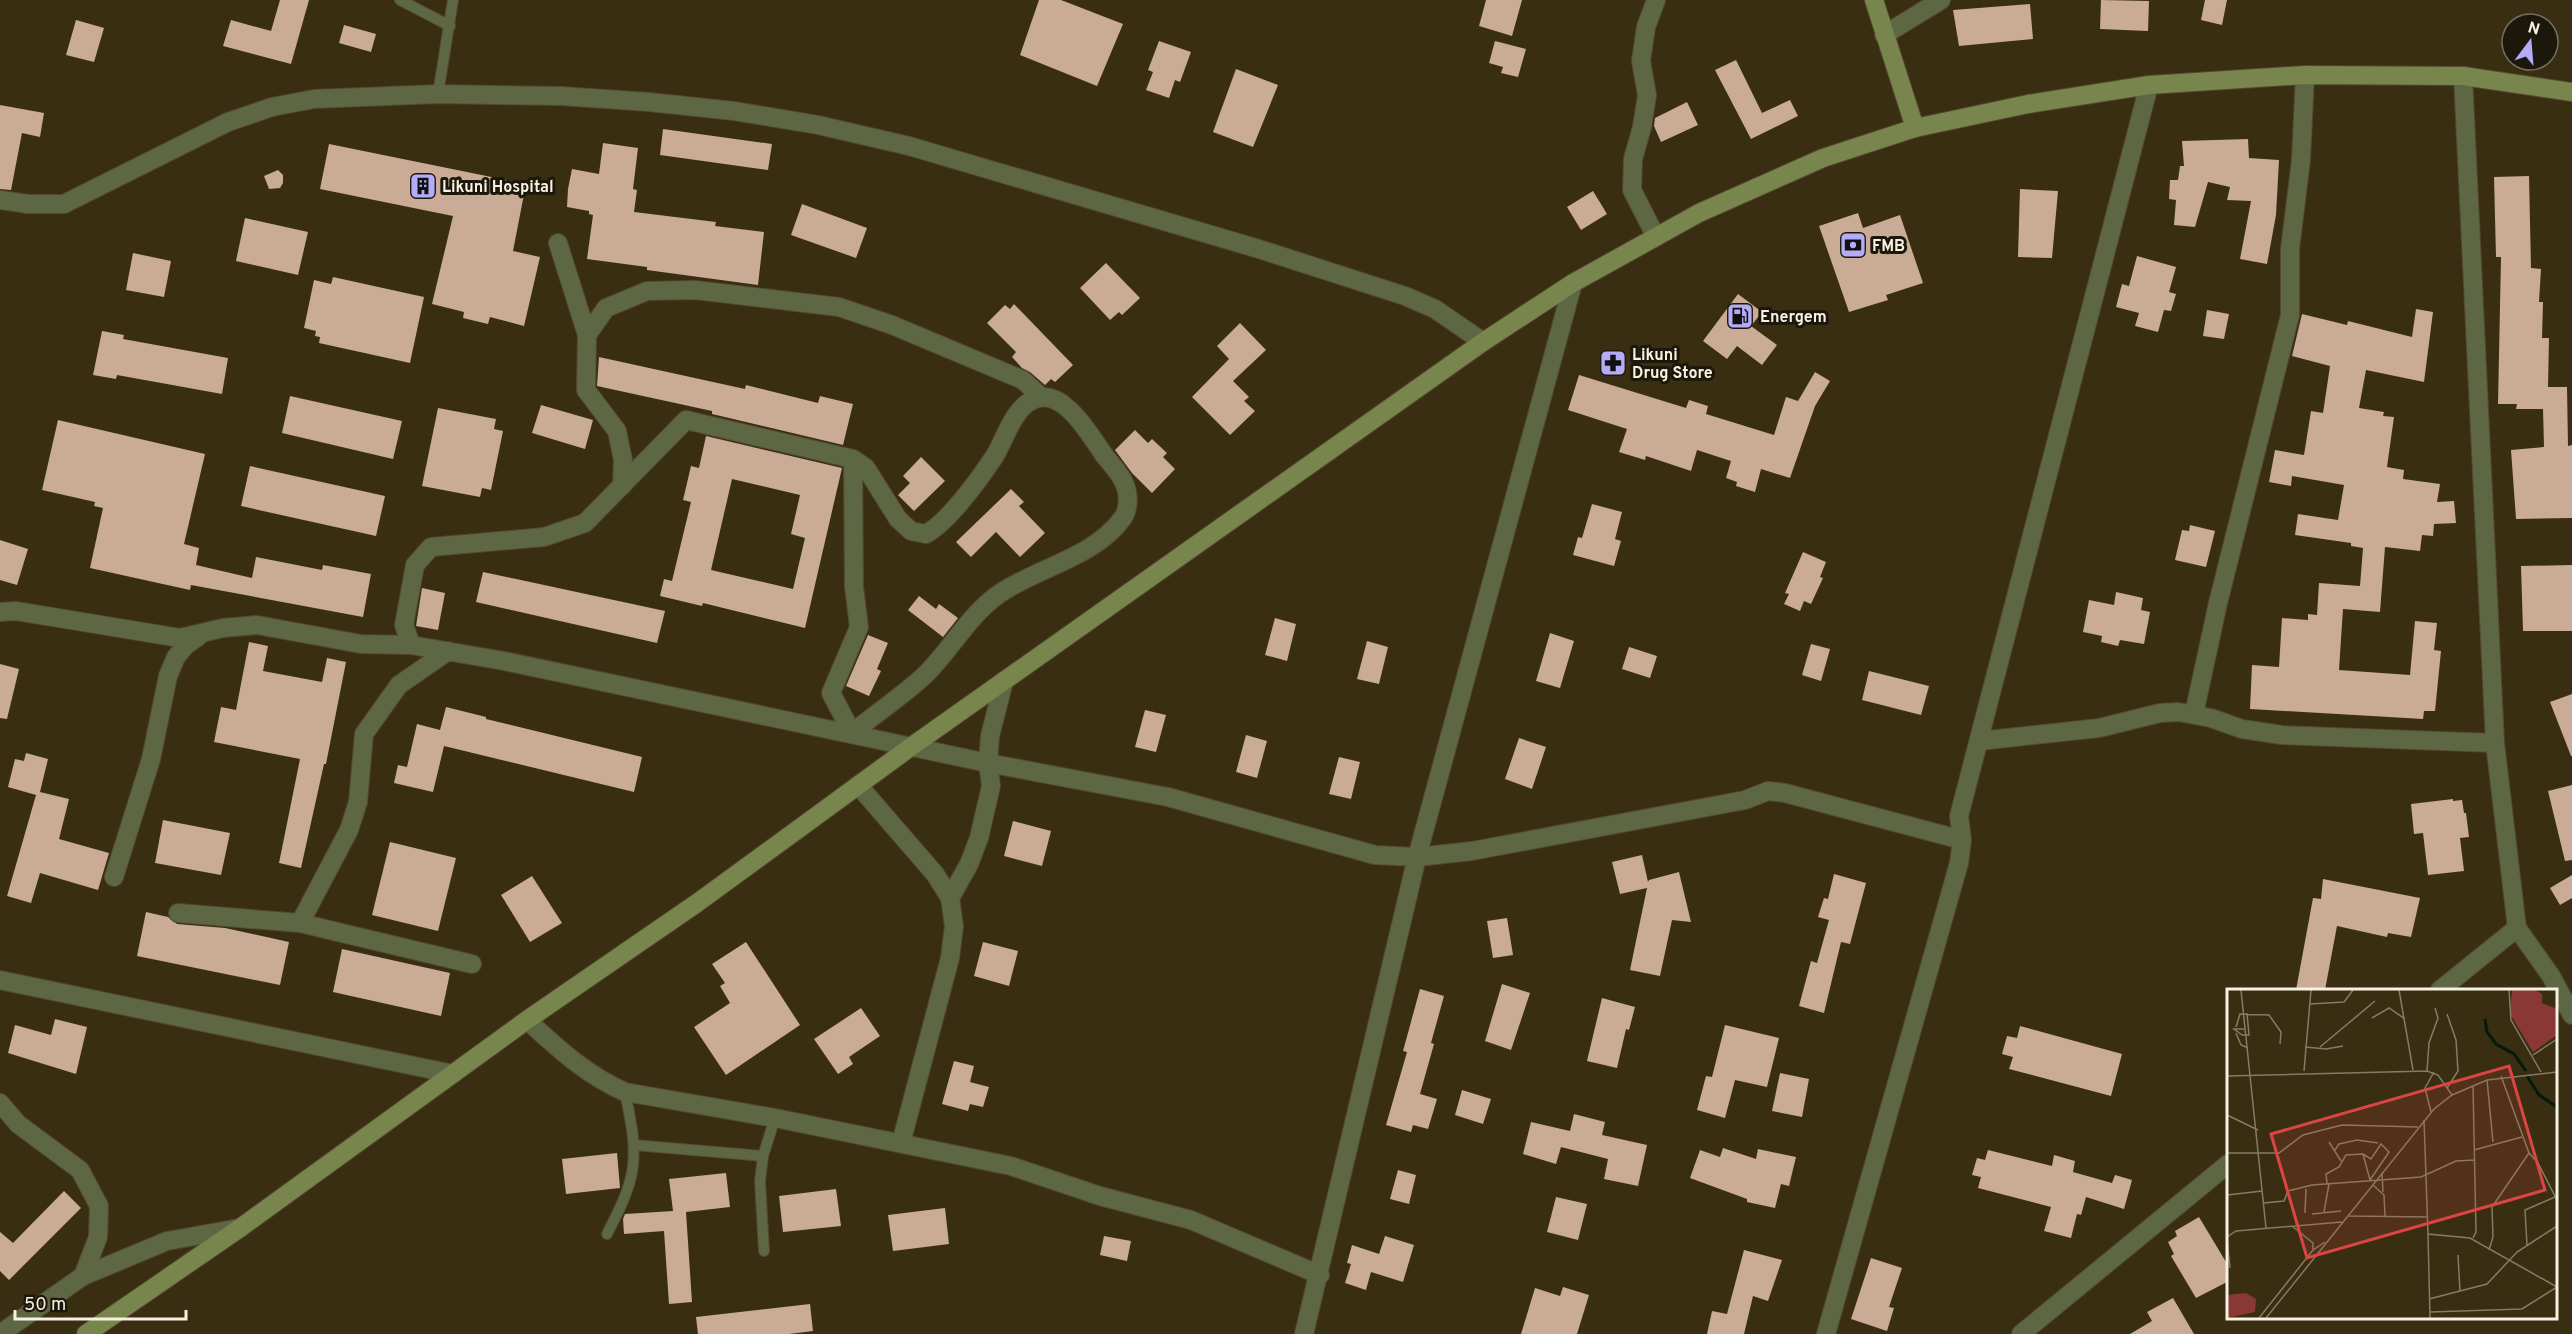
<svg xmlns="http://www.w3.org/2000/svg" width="2572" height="1334" font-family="Overpass,sans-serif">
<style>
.building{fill:#c9ab96;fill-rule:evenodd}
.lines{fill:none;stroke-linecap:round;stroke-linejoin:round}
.lane-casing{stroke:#54492f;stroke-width:12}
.street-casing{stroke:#54492f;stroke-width:20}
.secondary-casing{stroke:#54492f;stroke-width:20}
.lane{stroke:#5e6744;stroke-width:10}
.street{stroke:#5e6744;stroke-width:18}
.secondary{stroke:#78864d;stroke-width:18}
.labels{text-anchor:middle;stroke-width:6;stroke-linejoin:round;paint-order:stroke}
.poi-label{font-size:16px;font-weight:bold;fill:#f8f1e1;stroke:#1c170b;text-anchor:start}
.inset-river{fill:none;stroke:#021c0b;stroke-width:3}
.inset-road{fill:none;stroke:#857c65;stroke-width:1.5}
.view{fill:#db4644;fill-opacity:0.15;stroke:#db4644;stroke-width:3}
.inset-edge{fill:none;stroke:#f8f1e1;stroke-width:3}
</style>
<rect width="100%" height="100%" fill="#392e12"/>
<g class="building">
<polygon points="280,0 309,0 291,64 223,46 231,20 271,31"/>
<polygon points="1039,0 1061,0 1123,24 1097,86 1020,55"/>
<polygon points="1486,0 1522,0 1512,36 1479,26"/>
<polygon points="2101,0 2149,1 2148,31 2100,29"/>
<polygon points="2205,0 2227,0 2222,25 2201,20"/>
<polygon points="2030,4 2033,39 1959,46 1953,10"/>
<polygon points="76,20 104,28 94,62 66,55"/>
<polygon points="344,25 376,34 371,52 339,43"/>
<polygon points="1159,41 1191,52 1180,82 1175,80 1169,98 1146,90 1153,72 1148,70"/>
<polygon points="1495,41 1526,49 1518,77 1501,73 1503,67 1489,63"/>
<polygon points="1736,60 1762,113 1790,100 1798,116 1751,139 1715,70"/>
<polygon points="1236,69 1278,85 1253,147 1213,132"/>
<polygon points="1687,102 1698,125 1661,142 1654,126 1655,118"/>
<polygon points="0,105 44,113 40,137 22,133 11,190 0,189"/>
<polygon points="663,129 772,144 768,170 660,155"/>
<polygon points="2248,139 2249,158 2279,160 2276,215 2267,264 2240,259 2251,201 2227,200 2230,187 2208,182 2195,227 2174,225 2176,200 2169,199 2170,180 2178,180 2180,166 2184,166 2182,141"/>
<polygon points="603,143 638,148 633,189 637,190 634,212 716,222 715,226 764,232 758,285 647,270 647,267 587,259 593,215 589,214 589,211 567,207 568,189 572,169 599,174"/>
<polygon points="329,144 526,184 513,251 540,257 524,326 490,317 488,324 463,318 464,312 432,304 453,216 320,189"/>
<polygon points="278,170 283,175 283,183 280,188 269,189 264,176"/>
<polygon points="2529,176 2531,268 2541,269 2539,302 2543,302 2542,338 2549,338 2548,387 2567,387 2568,446 2572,445 2572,518 2516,519 2511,450 2544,447 2543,409 2516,409 2517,404 2498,404 2501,257 2496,257 2494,177"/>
<polygon points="2020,189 2058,191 2052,258 2018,257"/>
<polygon points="1593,191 1607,214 1581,230 1567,207"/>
<polygon points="802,204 867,228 856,258 791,235"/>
<polygon points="1858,213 1863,228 1900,215 1923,283 1886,295 1888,300 1849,312 1819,226"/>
<polygon points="245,218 308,232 298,275 236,261"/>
<polygon points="133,253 171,261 164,297 126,290"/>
<polygon points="2137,256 2176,267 2169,292 2176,294 2171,311 2164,310 2158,332 2135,326 2139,313 2116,307 2122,284 2129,286"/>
<polygon points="1106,263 1140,298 1122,315 1119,312 1110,320 1080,288"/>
<polygon points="333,277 424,297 410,363 319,343 320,337 315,336 316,331 304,328 314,280 331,284"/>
<polygon points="1738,294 1762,312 1751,326 1777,345 1762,365 1737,346 1727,359 1703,341"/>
<polygon points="1014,304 1073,365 1055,382 1051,379 1045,385 1030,372 1022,368 1012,357 1016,352 987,323 1005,305 1010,309"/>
<polygon points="2416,309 2433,312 2424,382 2366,370 2359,408 2384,412 2383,416 2394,417 2387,467 2404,470 2403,479 2440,484 2437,502 2454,501 2456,523 2434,524 2433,536 2422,535 2420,551 2385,547 2380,612 2343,609 2339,670 2410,675 2415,621 2437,623 2434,650 2441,651 2435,711 2424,711 2423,719 2250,709 2252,665 2279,667 2282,618 2308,620 2308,614 2317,615 2319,583 2360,586 2363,548 2351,546 2351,543 2295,535 2298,514 2338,520 2344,485 2292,476 2291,486 2269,482 2275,450 2304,455 2311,411 2323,413 2330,366 2292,356 2302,314 2347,325 2348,321 2412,337"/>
<polygon points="2207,310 2229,314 2224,339 2203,336"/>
<polygon points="1240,323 1266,350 1233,381 1249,397 1244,401 1255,411 1230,435 1192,397 1229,359 1217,346"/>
<polygon points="102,331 124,335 123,339 228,358 222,394 117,375 116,379 93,375"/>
<polygon points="599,357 745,389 746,385 818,403 820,396 853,404 843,445 712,414 712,411 597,386"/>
<polygon points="1815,372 1830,381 1815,406 1790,478 1761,469 1755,492 1736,486 1737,482 1726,478 1731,461 1697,450 1691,471 1646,456 1645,460 1619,452 1627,429 1568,410 1579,375 1686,408 1689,400 1708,406 1706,414 1774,435 1786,397 1798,401"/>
<polygon points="290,396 402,421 393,459 282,433"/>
<polygon points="541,405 593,420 585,449 532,433"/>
<polygon points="438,408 496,419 494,429 503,431 491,490 482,488 480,497 422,486"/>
<polygon points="58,420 205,454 184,544 199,548 196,565 252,578 256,557 322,570 323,565 371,574 363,617 191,585 190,590 90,568 103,508 94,506 95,502 42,490"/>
<polygon points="1135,430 1148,443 1152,439 1167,453 1163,457 1175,469 1152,493 1132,473 1115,450"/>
<path d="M706,436L842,468L805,628L703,603L702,606L660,596L664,579L672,581L691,502L683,500L691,466L699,468ZM732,479L800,495L791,534L805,538L793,589L711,570Z"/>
<polygon points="921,457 945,481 914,511 898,495 910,483 903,476"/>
<polygon points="250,466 385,496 376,536 241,506"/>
<polygon points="1011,489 1024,502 1019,506 1045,533 1020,557 996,532 971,557 956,542"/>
<polygon points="1592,504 1622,512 1615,539 1621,541 1614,566 1573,555 1578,537 1582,538"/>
<polygon points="2190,525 2215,531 2206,567 2175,560 2182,530 2189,531"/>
<polygon points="0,540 28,549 17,585 0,580"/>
<polygon points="1803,552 1826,562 1820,577 1823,578 1811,604 1804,601 1800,611 1784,604 1789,594 1785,593"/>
<polygon points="2572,565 2572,631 2523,631 2521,566"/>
<polygon points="483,572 665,611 657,643 476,602"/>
<polygon points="422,588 445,593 438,630 416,626"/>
<polygon points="2116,592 2143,598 2141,610 2150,612 2144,644 2120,640 2118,646 2101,642 2102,636 2083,632 2089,600 2114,605"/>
<polygon points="919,596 936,609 939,604 958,618 943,637 908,610"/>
<polygon points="1275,618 1296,624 1287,661 1265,655"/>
<polygon points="1550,633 1574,641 1560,688 1536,681"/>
<polygon points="868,635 888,643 877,669 881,671 869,696 846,686"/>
<polygon points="1367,641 1388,647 1379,684 1357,679"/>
<polygon points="249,642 268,646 263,671 322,682 327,658 346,662 326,764 324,764 301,868 279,863 300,759 214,742 221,707 236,710"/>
<polygon points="1811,644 1830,649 1821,681 1802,675"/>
<polygon points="1629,647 1657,656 1650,678 1622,669"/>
<polygon points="0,664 19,669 7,719 0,718"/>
<polygon points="1869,671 1929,686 1921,715 1862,700"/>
<polygon points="2572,694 2572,756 2571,756 2550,702"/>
<polygon points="446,707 486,717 486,719 642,757 634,792 444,746 433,792 394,783 398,765 407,767 417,724 440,730"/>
<polygon points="1145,710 1166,715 1156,752 1135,747"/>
<polygon points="1246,735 1267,741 1257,778 1236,772"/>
<polygon points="1519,738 1546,747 1532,789 1505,779"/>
<polygon points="26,753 48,759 40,792 69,799 59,839 109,853 98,890 40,873 31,903 7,896 36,795 8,787 15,759 24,761"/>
<polygon points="1339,757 1360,762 1351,799 1329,794"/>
<polygon points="2572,785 2572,860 2565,861 2548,791"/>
<polygon points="2453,799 2453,801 2462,800 2464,813 2466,813 2469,837 2460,838 2464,871 2428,875 2423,833 2414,834 2411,804"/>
<polygon points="163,820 230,833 221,875 155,863"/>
<polygon points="1013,821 1051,831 1042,866 1004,856"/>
<polygon points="390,842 456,858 438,931 372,915"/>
<polygon points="1642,855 1648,882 1649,880 1679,872 1691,922 1672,920 1660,976 1630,970 1647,888 1620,894 1612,862"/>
<polygon points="1834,874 1866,883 1850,944 1841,942 1824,1013 1799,1006 1811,961 1817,963 1829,920 1818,917 1824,898 1828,899"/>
<polygon points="2572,875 2572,898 2560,905 2550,888"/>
<polygon points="532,876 562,923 530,942 501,895"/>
<polygon points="2323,879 2420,898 2411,937 2388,933 2387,937 2337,926 2325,990 2296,990 2313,898 2321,899"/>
<polygon points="146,912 168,917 177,924 225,928 289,942 280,985 137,956"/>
<polygon points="1507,918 1513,955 1493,958 1487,921"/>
<polygon points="746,942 800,1025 726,1075 694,1027 730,1003 720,986 725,983 712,964"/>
<polygon points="983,942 1018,951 1009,986 974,976"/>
<polygon points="342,949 450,973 441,1016 333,992"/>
<polygon points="1502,984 1530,993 1511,1050 1485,1041"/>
<polygon points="1420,989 1444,996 1431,1043 1434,1044 1420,1094 1437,1099 1428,1129 1413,1125 1411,1132 1386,1125 1407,1052 1403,1051"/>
<polygon points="1602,998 1635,1007 1629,1030 1626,1029 1617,1068 1587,1061"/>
<polygon points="861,1008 880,1036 849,1057 853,1064 838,1074 814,1039"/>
<polygon points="55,1019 87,1027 76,1074 8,1053 15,1025 51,1035"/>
<polygon points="1725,1025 1779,1038 1767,1087 1735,1080 1725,1118 1697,1110 1706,1076 1712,1077"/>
<polygon points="2020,1026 2122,1054 2111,1096 2009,1069 2013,1057 2002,1054 2007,1036 2017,1038"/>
<polygon points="954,1061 974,1066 970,1082 989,1087 983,1107 970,1104 968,1111 942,1104"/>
<polygon points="1780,1073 1809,1079 1802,1117 1772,1111"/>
<polygon points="1462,1090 1491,1099 1483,1124 1455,1115"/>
<polygon points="1574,1114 1605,1122 1602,1135 1647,1145 1638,1186 1604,1179 1608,1159 1561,1147 1556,1164 1523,1154 1531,1122 1570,1131"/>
<polygon points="1723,1148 1756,1159 1758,1149 1796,1157 1789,1186 1781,1184 1775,1208 1747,1202 1747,1199 1690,1178 1700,1150 1720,1157"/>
<polygon points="1988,1150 2052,1166 2054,1155 2075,1161 2073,1172 2112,1183 2115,1175 2132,1180 2124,1209 2086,1197 2081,1215 2077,1214 2071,1238 2044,1231 2051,1207 1978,1188 1981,1177 1972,1175 1977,1158 1985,1160"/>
<polygon points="617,1153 620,1188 566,1194 562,1159"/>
<polygon points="1398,1170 1416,1175 1409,1204 1390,1199"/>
<polygon points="726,1173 730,1207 686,1212 692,1302 669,1304 664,1231 624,1234 623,1219 625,1214 673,1211 669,1179"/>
<polygon points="836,1189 841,1226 783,1232 779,1196"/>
<polygon points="64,1191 81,1208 9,1280 0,1271 0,1232 13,1243"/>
<polygon points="1556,1197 1587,1204 1578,1240 1547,1232"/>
<polygon points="945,1208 949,1244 893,1251 888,1215"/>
<polygon points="2199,1217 2229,1267 2229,1281 2196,1298 2171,1256 2174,1254 2168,1242 2177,1236 2175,1231"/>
<polygon points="1104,1236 1131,1241 1127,1261 1100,1255"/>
<polygon points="1385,1236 1414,1245 1403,1282 1371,1272 1366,1290 1345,1283 1351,1264 1347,1263 1352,1245 1379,1254"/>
<polygon points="1744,1250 1782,1260 1768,1301 1753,1296 1744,1334 1707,1334 1712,1311 1727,1314"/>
<polygon points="1871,1258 1902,1268 1889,1307 1894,1308 1887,1331 1851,1319"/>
<polygon points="1563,1287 1589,1295 1577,1334 1521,1334 1535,1288 1560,1296"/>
<polygon points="2173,1298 2194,1334 2130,1334 2152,1321 2147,1312"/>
<polygon points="810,1304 813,1331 789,1334 698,1334 696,1317"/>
</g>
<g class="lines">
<defs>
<g id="lane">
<polyline points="400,0 450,26"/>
<polyline points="438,94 453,0"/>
<polyline points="634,1145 763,1156"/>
<path d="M607,1234C617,1214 628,1194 632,1172C637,1146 630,1118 625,1092"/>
<polyline points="764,1251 760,1181 763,1156 775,1118"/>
</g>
<g id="street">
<polyline points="1656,0 1646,27 1641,61 1647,95 1642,127 1633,159 1632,190 1656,237"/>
<polyline points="1884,35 1941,0"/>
<polyline points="2463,76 2495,743 2517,928 2551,976 2572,1015"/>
<polyline points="0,200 28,204 64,204 228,122 272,107 314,99 438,94 561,96 649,102 734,111 818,125 909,146 1259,249 1405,296 1435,309 1483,342"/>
<polyline points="558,243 587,335 586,390 617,431 623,460 622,486"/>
<polyline points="587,335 606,308 647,291 695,290 839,307 892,325 1023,380 1041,397"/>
<polyline points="0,612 16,611 180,638 223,628 257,625 361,644 411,645 504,661 988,763 1168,797 1375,855 1417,857 1472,851 1745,800 1768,791 1785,793 1962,840"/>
<path d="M411,645L404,625L415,565L431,547L544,537L585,523L686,420L853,459L866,468L898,519L911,531L926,534C948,522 979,480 994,457C1005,440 1012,411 1031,401C1061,383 1090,435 1104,455C1111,464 1121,474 1125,485C1129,495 1129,510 1122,519C1093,558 1038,567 999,594C969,615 952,648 926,674C904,695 876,713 852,733L831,693L859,627L854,587L853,459"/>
<polyline points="2194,714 2218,603 2290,315 2290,249 2301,160 2305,75"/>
<polyline points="1979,741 2099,728 2160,713 2178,712 2211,718 2242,729 2282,735 2495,743"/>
<polyline points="858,785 935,874 950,898 954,926 950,958 901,1143"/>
<polyline points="114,877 151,759 168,676 176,657 186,645 199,636"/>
<polyline points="950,898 969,864 979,838 991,786 988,763 990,736 1004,681"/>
<polyline points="178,913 300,923 472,964"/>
<polyline points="300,923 349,830 358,802 364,734 399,685 448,651"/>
<polyline points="0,980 453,1074"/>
<polyline points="2440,990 2517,928"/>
<path d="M527,1020C557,1048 588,1076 625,1092L775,1118L1011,1166L1100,1196L1191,1220L1320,1275"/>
<polyline points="0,1103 18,1124 80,1170 99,1206 98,1237 83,1276"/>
<polyline points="0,1334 83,1276 167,1241 240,1228"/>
<polyline points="1304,1334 1417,857 1573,283"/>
<polyline points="1826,1334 1959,863 1962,840 1959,816 2149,85"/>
<polyline points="2021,1334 2228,1164"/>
</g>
<g id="secondary">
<polyline points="1874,0 1915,128"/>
<polyline points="86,1334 240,1228 527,1020 697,903 912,746 1483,342 1573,283 1699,213 1823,158 1915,128 2028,104 2149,85 2305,75 2463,76 2572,92"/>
</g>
</defs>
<use href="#lane" class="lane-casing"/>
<use href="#street" class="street-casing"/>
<use href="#secondary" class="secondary-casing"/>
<use href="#lane" class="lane"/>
<use href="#street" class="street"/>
<use href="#secondary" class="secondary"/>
</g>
<defs>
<symbol id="building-square" viewBox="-11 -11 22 22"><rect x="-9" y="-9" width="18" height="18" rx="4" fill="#b5acf8" stroke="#1c170b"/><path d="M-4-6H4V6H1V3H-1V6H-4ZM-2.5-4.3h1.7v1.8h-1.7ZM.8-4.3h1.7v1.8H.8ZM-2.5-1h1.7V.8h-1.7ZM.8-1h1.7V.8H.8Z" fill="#111"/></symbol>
<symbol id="bank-square" viewBox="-11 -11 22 22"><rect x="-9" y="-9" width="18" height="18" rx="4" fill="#b5acf8" stroke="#1c170b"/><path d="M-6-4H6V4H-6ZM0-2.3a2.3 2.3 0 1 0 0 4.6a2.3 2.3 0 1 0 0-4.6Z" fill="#111"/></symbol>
<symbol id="fuel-square" viewBox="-11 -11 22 22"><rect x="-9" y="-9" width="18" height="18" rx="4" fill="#b5acf8" stroke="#1c170b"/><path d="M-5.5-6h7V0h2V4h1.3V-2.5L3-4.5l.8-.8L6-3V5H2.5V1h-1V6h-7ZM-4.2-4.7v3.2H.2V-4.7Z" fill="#111"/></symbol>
<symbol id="pharmacy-square" viewBox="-11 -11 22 22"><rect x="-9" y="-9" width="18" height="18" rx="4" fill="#b5acf8" stroke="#1c170b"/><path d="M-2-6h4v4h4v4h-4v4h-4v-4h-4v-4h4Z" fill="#111"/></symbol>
</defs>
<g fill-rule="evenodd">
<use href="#building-square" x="408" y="171" width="30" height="30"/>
<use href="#bank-square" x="1838" y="230" width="30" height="30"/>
<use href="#fuel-square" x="1725" y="301" width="30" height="30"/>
<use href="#pharmacy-square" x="1598" y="348" width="30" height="30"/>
</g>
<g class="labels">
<g class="poi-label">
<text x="442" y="192">Likuni Hospital</text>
<text x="1872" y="251">FMB</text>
<text x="1760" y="322">Energem</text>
<text x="1632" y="360">Likuni<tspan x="1632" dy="18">Drug Store</tspan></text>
</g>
</g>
<g transform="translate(2227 989)">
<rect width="330" height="330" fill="#392e12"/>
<path d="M19,304L29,310L28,323L0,329V306Z" fill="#8a3835"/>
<path d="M285,1H308L315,5V14L330,20V46L306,63L283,25Z" fill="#8a3835"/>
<path class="inset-river" d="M258,30L260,43L269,55L287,65L299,82M300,87L312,106L330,118"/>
<path class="inset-road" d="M14,1L39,239M172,1L186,81M282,1L284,31L314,83M83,15L117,13L126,1M145,29L162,19L178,30M9,38L13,25L42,26L54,43L53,55M18,40H7L15,46H22L20,24M9,44L14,56L21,59M78,58L99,60L116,57M93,58L148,12M306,66L330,50M77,82L84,1M200,82L202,54L211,29L208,19M0,87L200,82L211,86L225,106M274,87L302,164L311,174L330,211M260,91L266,153M246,98L249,243L246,249M220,99L231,82L229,51L220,25M204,123L198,99L207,83M0,126L31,141M197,131L201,245L243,249L330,298M102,153L114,172M108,161L112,155L130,151L151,154M247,161L295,148M0,164H52L76,146L115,136L191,138M136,165L143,191M155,183L156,203M100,194L99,185L112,178L119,166L136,165L144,170L154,155L162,163L143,191M146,196L157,206L158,227M0,206L35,202M37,214L57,212L61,202L85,196L194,188L229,172L248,171M97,223L102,195M78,224L79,200M85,225L114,222M122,227L200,228M65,237L86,254V261M201,245L203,329M0,248L9,242L115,233M0,250L3,279M300,256L298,221L328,208M262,261L266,248L265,218L302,164M231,266L233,303M202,310L260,295L290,263L330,237M203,323L295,320L330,298M32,329L86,261L98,253M39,329L207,120L225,106L260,91L330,83"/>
<path class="view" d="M282,77L318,201L80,269L44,145Z"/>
<rect width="330" height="330" class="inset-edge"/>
</g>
<g transform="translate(2530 42) rotate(16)"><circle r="28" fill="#1c170b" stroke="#746e61" stroke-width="1.5"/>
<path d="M0-4.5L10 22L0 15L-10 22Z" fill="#b5acf8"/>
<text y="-9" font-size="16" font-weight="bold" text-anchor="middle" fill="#f8f1e1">N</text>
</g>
<path d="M15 1310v9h171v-9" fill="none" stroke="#f8f1e1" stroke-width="3"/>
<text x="24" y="1310" font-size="18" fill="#f8f1e1" stroke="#1c170b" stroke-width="4.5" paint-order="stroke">50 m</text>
</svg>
